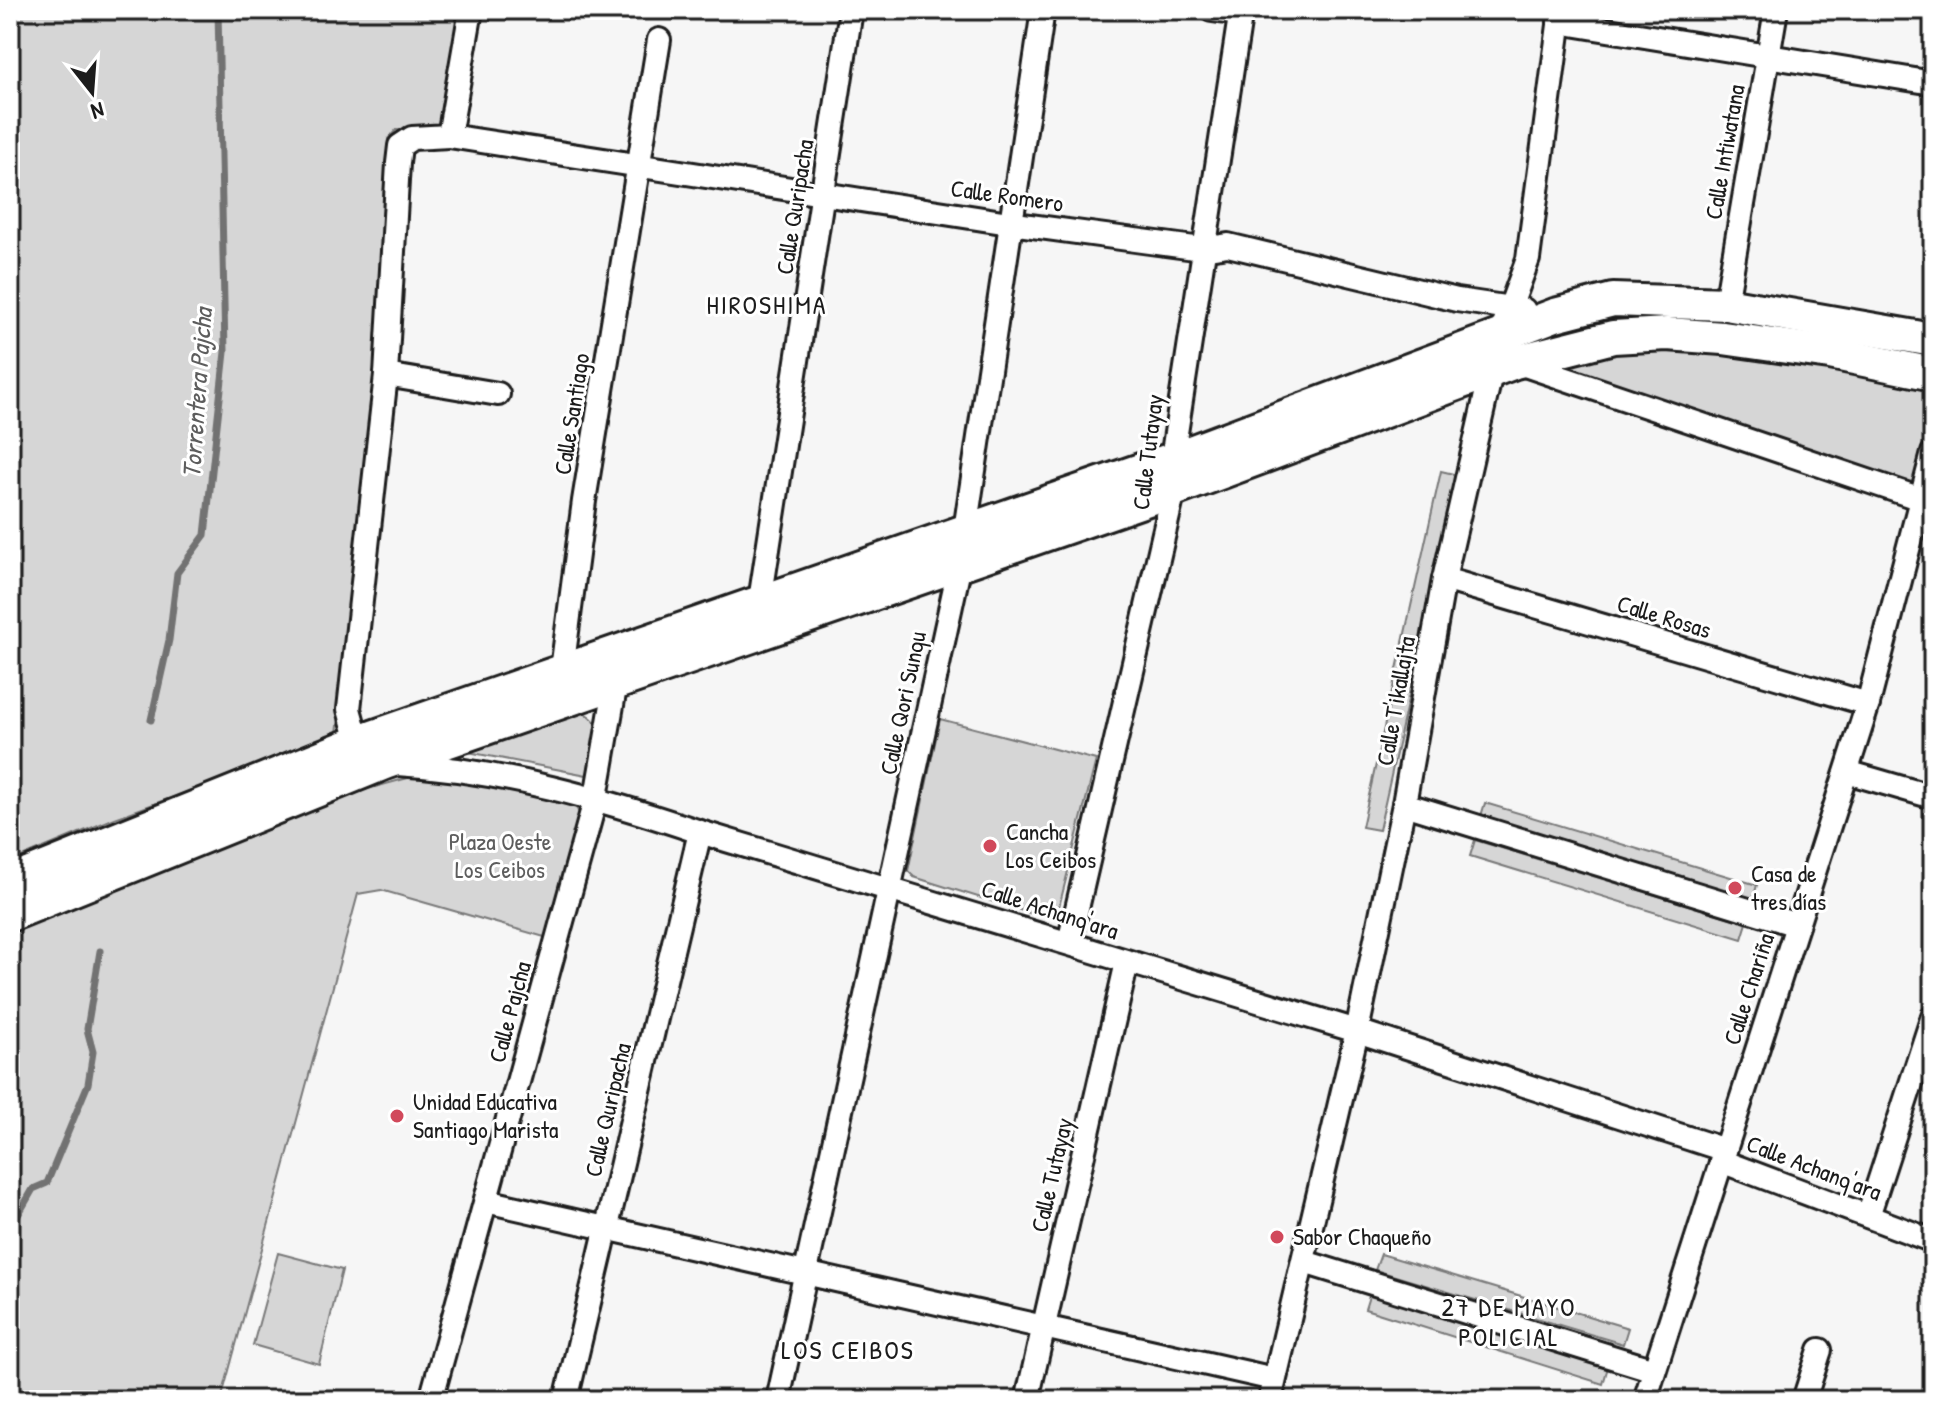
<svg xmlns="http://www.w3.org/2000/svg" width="1943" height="1410" font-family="'Patrick Hand',sans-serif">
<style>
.green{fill:#d6d6d6;stroke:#797979;stroke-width:2}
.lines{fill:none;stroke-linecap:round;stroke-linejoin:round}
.stream{stroke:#727272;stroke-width:7}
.minor-casing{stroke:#1c1c1c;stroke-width:28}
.secondary-casing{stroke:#1c1c1c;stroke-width:38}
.minor{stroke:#fff;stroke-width:22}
.secondary{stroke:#fff;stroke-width:32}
.poi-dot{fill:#d1495b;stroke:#fff;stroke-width:3}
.labels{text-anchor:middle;stroke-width:6;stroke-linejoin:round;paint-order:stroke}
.street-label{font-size:24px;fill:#1c1c1c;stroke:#fff}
.poi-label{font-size:24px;fill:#1c1c1c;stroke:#fff;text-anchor:start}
.park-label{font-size:24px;fill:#5d5d5d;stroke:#fff}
.neighbourhood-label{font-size:26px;letter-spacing:2px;fill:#1c1c1c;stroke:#fff}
.water-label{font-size:26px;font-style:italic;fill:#5d5d5d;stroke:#fff}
</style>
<rect width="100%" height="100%" fill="#f6f6f6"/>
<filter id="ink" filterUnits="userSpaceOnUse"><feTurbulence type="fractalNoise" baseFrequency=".0125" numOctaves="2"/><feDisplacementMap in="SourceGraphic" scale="16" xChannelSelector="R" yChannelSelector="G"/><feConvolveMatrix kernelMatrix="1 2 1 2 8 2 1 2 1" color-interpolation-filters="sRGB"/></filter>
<g filter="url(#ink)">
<g class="green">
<polygon points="13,10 464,10 442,125 432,131 396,130 388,139 379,340 337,734 334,739 115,818 10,862 10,164 18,76"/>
<path d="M1694,348C1732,353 1910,374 1930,395C1939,404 1933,432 1929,443C1925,457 1923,479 1909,486L1565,372L1561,362L1606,351Z"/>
<polygon points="1441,471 1458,475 1379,830 1362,827"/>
<path d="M581,712C611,723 595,753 587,775L468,752Z"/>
<polygon points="940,719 1096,760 1059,907 1050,915 1039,916 914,877 908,871"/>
<polygon points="415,776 464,781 575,806 581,816 548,938 381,890 358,894 221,1400 10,1400 10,932 364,790"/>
<polygon points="1485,803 1757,885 1753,899 1481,816"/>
<polygon points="1475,840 1747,923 1742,939 1470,856"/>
<polygon points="278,1253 342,1270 319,1364 253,1345"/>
<polygon points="1381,1254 1628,1328 1623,1344 1375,1270"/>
<polygon points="1370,1293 1608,1367 1603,1384 1365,1309"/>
</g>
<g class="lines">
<g class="stream">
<polyline points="151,720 169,640 177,573 205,535 225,352 218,10"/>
<polyline points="10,1229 33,1189 47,1183 88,1084 93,1052 87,1029 100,951"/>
</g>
<defs>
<g id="minor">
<polyline points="1212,10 1240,14"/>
<polyline points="1559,22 1933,83"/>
<polyline points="449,136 1009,223 1202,249 1228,245 1457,300 1524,310"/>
<polyline points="1726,304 1776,10"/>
<polyline points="1516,362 1921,499"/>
<polyline points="386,375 498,394"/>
<polyline points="1444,579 1868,704"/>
<polyline points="760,601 851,10"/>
<polyline points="562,670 584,501 659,40"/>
<polyline points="368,750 358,742 349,709 386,375 398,163 400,146 412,138 449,136 471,10"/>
<path d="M397,764C501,770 602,799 700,832L1357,1031L1725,1150"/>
<polyline points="1847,772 1933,797"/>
<polyline points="1404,804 1797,925"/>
<polyline points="1069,943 1174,490 1172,459 1241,10"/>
<polyline points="1721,1161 1933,1241"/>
<polyline points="486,1201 1274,1379"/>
<polyline points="1868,1216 1933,1016"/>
<polyline points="1304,1262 1654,1370"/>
<polyline points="431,1400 596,797 616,682"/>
<polyline points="566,1400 700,832"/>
<polyline points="778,1400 960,564 1043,10"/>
<polyline points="1027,1400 1127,962"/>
<polyline points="1270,1400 1357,1031 1404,804 1444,579 1499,338 1528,259 1561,10"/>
<polyline points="1645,1400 1868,704 1933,453"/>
<polyline points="1804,1400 1820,1350"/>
</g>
<g id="secondary">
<polyline points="10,882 358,742 1172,459 1555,315 1613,300 1726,304 1933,340"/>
<polyline points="10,915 385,763 1174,490 1515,362 1613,337 1667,334 1723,338 1830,353 1933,374"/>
</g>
</defs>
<use href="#minor" class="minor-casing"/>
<use href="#secondary" class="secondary-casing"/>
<use href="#minor" class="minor"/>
<use href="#secondary" class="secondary"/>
</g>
</g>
<g class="poi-dot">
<circle cx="990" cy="846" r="8"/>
<circle cx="1735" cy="888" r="8"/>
<circle cx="397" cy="1116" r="8"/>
<circle cx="1277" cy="1237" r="8"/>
</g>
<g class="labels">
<g class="street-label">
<text transform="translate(1725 152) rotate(-80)" y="8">Calle Intiwatana</text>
<text transform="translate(1007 196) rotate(8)" y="8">Calle Romero</text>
<text transform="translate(795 207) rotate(-81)" y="8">Calle Quripacha</text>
<text transform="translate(572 414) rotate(-81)" y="8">Calle Santiago</text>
<text transform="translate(1148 452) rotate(-83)" y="8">Calle Tutayay</text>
<text transform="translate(1664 617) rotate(17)" y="8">Calle Rosas</text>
<text transform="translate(1396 701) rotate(-80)" y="8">Calle T'ikallajta</text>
<text transform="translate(903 703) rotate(-78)" y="8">Calle Qori Sunqu</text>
<text transform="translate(1050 910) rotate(18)" y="8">Calle Achanq'ara</text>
<text transform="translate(1749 989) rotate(-72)" y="8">Calle Chariña</text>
<text transform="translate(510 1012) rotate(-75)" y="8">Calle Pajcha</text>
<text transform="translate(608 1110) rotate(-77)" y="8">Calle Quripacha</text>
<text transform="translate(1814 1168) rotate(21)" y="8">Calle Achanq'ara</text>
<text transform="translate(1052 1175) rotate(-77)" y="8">Calle Tutayay</text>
</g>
<g class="poi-label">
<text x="1006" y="840">Cancha<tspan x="1006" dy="28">Los Ceibos</tspan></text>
<text x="1751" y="882">Casa de<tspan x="1751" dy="28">tres días</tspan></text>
<text x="413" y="1110">Unidad Educativa<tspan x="413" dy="28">Santiago Marista</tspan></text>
<text x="1293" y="1245">Sabor Chaqueño</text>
</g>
<g class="park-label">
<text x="500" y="850">Plaza Oeste<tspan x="500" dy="28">Los Ceibos</tspan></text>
</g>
<g class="neighbourhood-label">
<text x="767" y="314">HIROSHIMA</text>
<text x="1509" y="1316">27 DE MAYO<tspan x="1509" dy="30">POLICIAL</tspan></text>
<text x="848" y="1359">LOS CEIBOS</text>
</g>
<g class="water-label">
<text transform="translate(197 393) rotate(-86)" y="9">Torrentera Pajcha</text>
</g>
</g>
<rect width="1943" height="1410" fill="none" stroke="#fff" stroke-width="40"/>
<rect x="20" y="20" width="1903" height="1370" fill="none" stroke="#1c1c1c" stroke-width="3" filter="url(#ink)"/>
<g transform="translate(92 92) rotate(163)" stroke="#ffffff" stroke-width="6" paint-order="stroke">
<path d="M0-6L14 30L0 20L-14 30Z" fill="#1c1c1c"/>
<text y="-12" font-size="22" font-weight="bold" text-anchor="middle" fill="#1c1c1c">N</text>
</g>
</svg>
